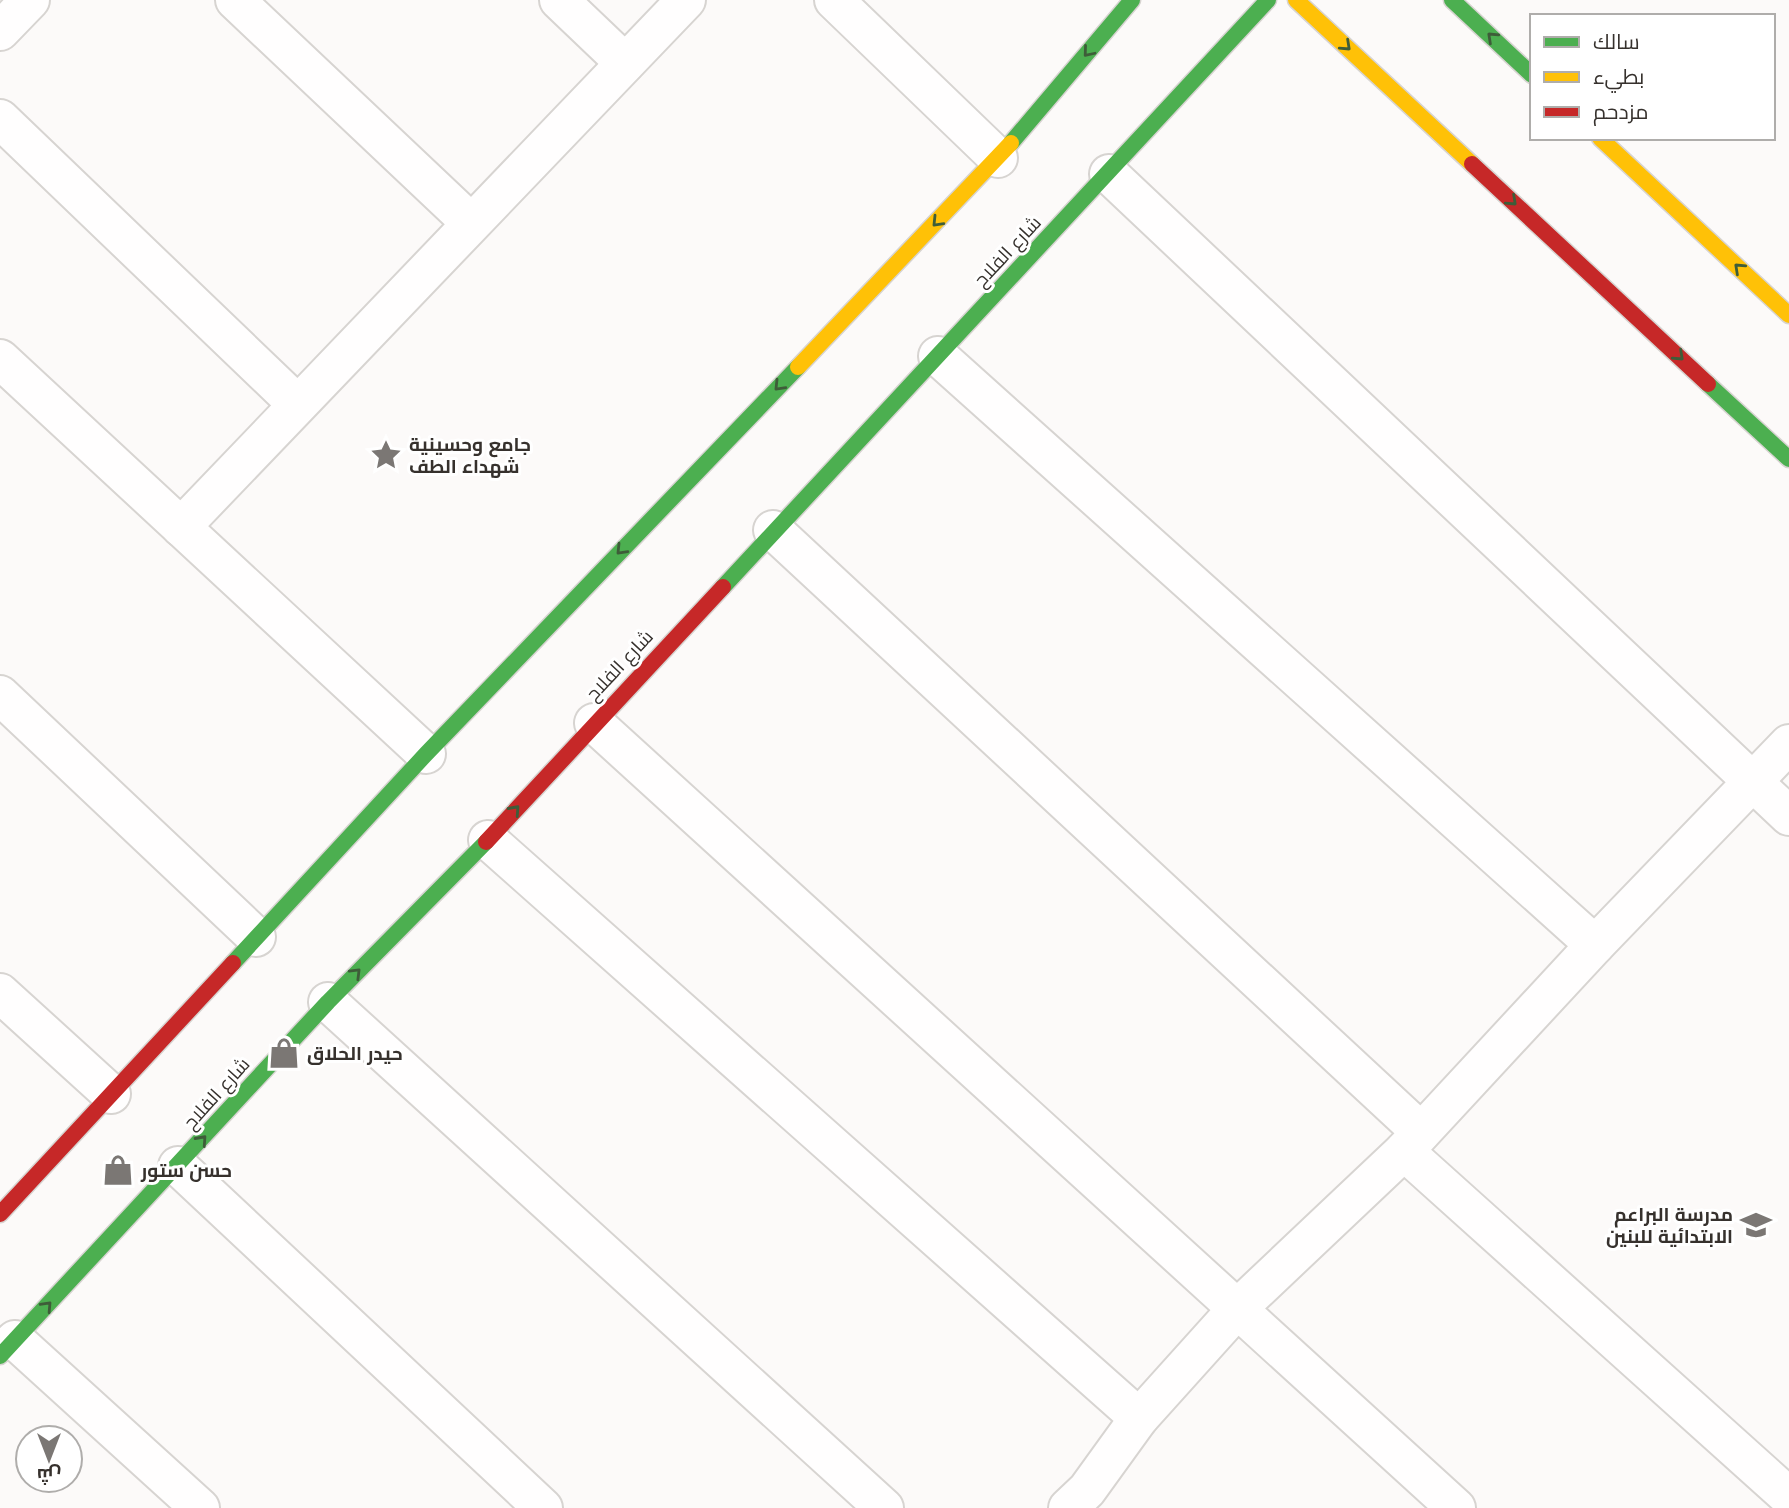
<svg xmlns="http://www.w3.org/2000/svg" width="1789" height="1508" font-family="Helvetica,Cairo,sans-serif">
<style>
.lines{fill:none;stroke-linecap:round;stroke-linejoin:round}
.street-casing{stroke:#d7d4d1;stroke-width:42}
.fast-casing{stroke:#d7d4d1;stroke-width:19}
.slow-casing{stroke:#d7d4d1;stroke-width:19}
.jam-casing{stroke:#d7d4d1;stroke-width:19}
.street{stroke:#fffefe;stroke-width:38}
.fast{stroke:#4caf50;stroke-width:16}
.slow{stroke:#ffc107;stroke-width:16}
.jam{stroke:#c62828;stroke-width:16}
.oneway{stroke:#3e5d39}
.labels{text-anchor:middle;stroke-width:6;stroke-linejoin:round;paint-order:stroke}
.street-label{font-size:19px;fill:#36312d;stroke:#fff}
.poi-label{font-size:19px;font-weight:bold;fill:#36312d;stroke:#fff;text-anchor:start}
</style>
<rect width="100%" height="100%" fill="#fcfaf9"/>
<g class="lines">
<defs>
<g id="street">
<polyline points="235,0 471,223"/>
<polyline points="559,0 625,63"/>
<polyline points="834,0 998,158"/>
<polyline points="0,31 30,0"/>
<polyline points="0,119 297,404"/>
<polyline points="1109,174 1789,816"/>
<polyline points="938,356 1595,945"/>
<polyline points="0,359 426,754"/>
<polyline points="181,527 686,0"/>
<polyline points="773,530 1421,1132"/>
<polyline points="0,695 256,937"/>
<polyline points="594,723 1456,1508"/>
<polyline points="488,840 1139,1418"/>
<polyline points="0,993 111,1094"/>
<polyline points="328,1002 884,1508"/>
<polyline points="1404,1151 1789,1497"/>
<polyline points="178,1166 543,1508"/>
<polyline points="15,1340 200,1508"/>
<polyline points="1068,1508 1087,1490 1139,1418 1238,1308 1404,1151 1595,945 1789,744"/>
</g>
<g id="fast">
<polyline points="1452,0 1532,75"/>
<polyline points="1011,143 1132,0"/>
<polyline points="1708,384 1789,459"/>
<polyline points="723,587 1268,0"/>
<polyline points="233,963 426,754 798,367"/>
<polyline points="0,1356 328,1002 486,842"/>
</g>
<g id="slow">
<polyline points="1296,0 1472,164"/>
<polyline points="1600,138 1789,315"/>
<polyline points="798,367 1011,143"/>
</g>
<g id="jam">
<polyline points="1472,164 1708,384"/>
<polyline points="486,842 723,587"/>
<polyline points="0,1214 233,963"/>
</g>
</defs>
<use href="#street" class="street-casing"/>
<use href="#fast" class="fast-casing"/>
<use href="#slow" class="slow-casing"/>
<use href="#jam" class="jam-casing"/>
<use href="#street" class="street"/>
<use href="#fast" class="fast"/>
<use href="#slow" class="slow"/>
<use href="#jam" class="jam"/>
</g>
<defs><path id="oneway-chevron" d="M-2-3.5L2.5 0L-2 3.5" fill="none" stroke-width="1.6" stroke-linecap="round" stroke-linejoin="round" transform="scale(1.75)"/></defs>
<g class="oneway">
<use href="#oneway-chevron" transform="translate(1492 37) rotate(-137)"/>
<use href="#oneway-chevron" transform="translate(1346 46) rotate(43)"/>
<use href="#oneway-chevron" transform="translate(1088 52) rotate(130)"/>
<use href="#oneway-chevron" transform="translate(1512 201) rotate(43)"/>
<use href="#oneway-chevron" transform="translate(937 222) rotate(134)"/>
<use href="#oneway-chevron" transform="translate(1739 268) rotate(-137)"/>
<use href="#oneway-chevron" transform="translate(1679 356) rotate(43)"/>
<use href="#oneway-chevron" transform="translate(779 386) rotate(134)"/>
<use href="#oneway-chevron" transform="translate(621 550) rotate(134)"/>
<use href="#oneway-chevron" transform="translate(515 810) rotate(-48)"/>
<use href="#oneway-chevron" transform="translate(356 973) rotate(-45)"/>
<use href="#oneway-chevron" transform="translate(202 1140) rotate(-48)"/>
<use href="#oneway-chevron" transform="translate(47 1306) rotate(-47)"/>
</g>
<defs>
<symbol id="sight-bare" viewBox="-9 -9 18 18"><path d="M0-6L1.8-2.2L6-1.7L2.9 1.2L3.7 5.4L0 3.3L-3.7 5.4L-2.9 1.2L-6-1.7L-1.8-2.2Z" fill="#7b7774" stroke="#fff" stroke-width="2.5" paint-order="stroke"/></symbol>
<symbol id="shop-bare" viewBox="-9 -9 18 18"><path d="M-5-2.5h2.3a2.7 3.5 0 0 1 5.4 0H5L5.5 6h-11ZM-1.5-2.5h3a1.5 2.3 0 0 0-3 0Z" fill="#7b7774" stroke="#fff" stroke-width="2.5" paint-order="stroke"/></symbol>
<symbol id="school-bare" viewBox="-9 -9 18 18"><path d="M0-5L7-2L0 1L-7-2ZM-4 1L0 2.5L4 1V4Q0 6-4 4Z" fill="#7b7774" stroke="#fff" stroke-width="2.5" paint-order="stroke"/></symbol>
</defs>
<g fill-rule="evenodd">
<use href="#sight-bare" x="364" y="433" width="44" height="44"/>
<use href="#shop-bare" x="262" y="1031" width="44" height="44"/>
<use href="#shop-bare" x="96" y="1148" width="44" height="44"/>
<use href="#school-bare" x="1734" y="1203" width="44" height="44"/>
</g>
<g class="labels">
<g class="street-label">
<text transform="translate(1007 251) rotate(-47)" y="7">شارع الفلاح</text>
<text transform="translate(619 665) rotate(-47)" y="7">شارع الفلاح</text>
<text transform="translate(216 1093) rotate(-48)" y="7">شارع الفلاح</text>
</g>
<g class="poi-label">
<text x="409" y="451">جامع وحسينية<tspan x="409" dy="22">شهداء الطف</tspan></text>
<text x="307" y="1060">حيدر الحلاق</text>
<text x="141" y="1177">حسن ستور</text>
<text x="1733" y="1221" text-anchor="end">مدرسة البراعم<tspan x="1733" dy="22">الابتدائية للبنين</tspan></text>
</g>
</g>
<rect x="1530" y="14" width="245" height="126" fill="#ffffff" stroke="#afadab" stroke-width="2"/>
<rect x="1544" y="37" width="35" height="10" fill="#4caf50" stroke="#afadab" stroke-width="2"/>
<text x="1593" y="49" font-size="21" fill="#36312d">سالك</text>
<rect x="1544" y="72" width="35" height="10" fill="#ffc107" stroke="#afadab" stroke-width="2"/>
<text x="1593" y="84" font-size="21" fill="#36312d">بطيء</text>
<rect x="1544" y="107" width="35" height="10" fill="#c62828" stroke="#afadab" stroke-width="2"/>
<text x="1593" y="119" font-size="21" fill="#36312d">مزدحم</text>
<g transform="translate(49 1459) rotate(180)"><circle r="33" fill="#ffffff" stroke="#afadab" stroke-width="2"/>
<path d="M0-5L12 26L0 18L-12 26Z" fill="#7b7774"/>
<text y="-10" font-size="19" font-weight="bold" text-anchor="middle" fill="#36312d">ش</text>
</g>
</svg>
